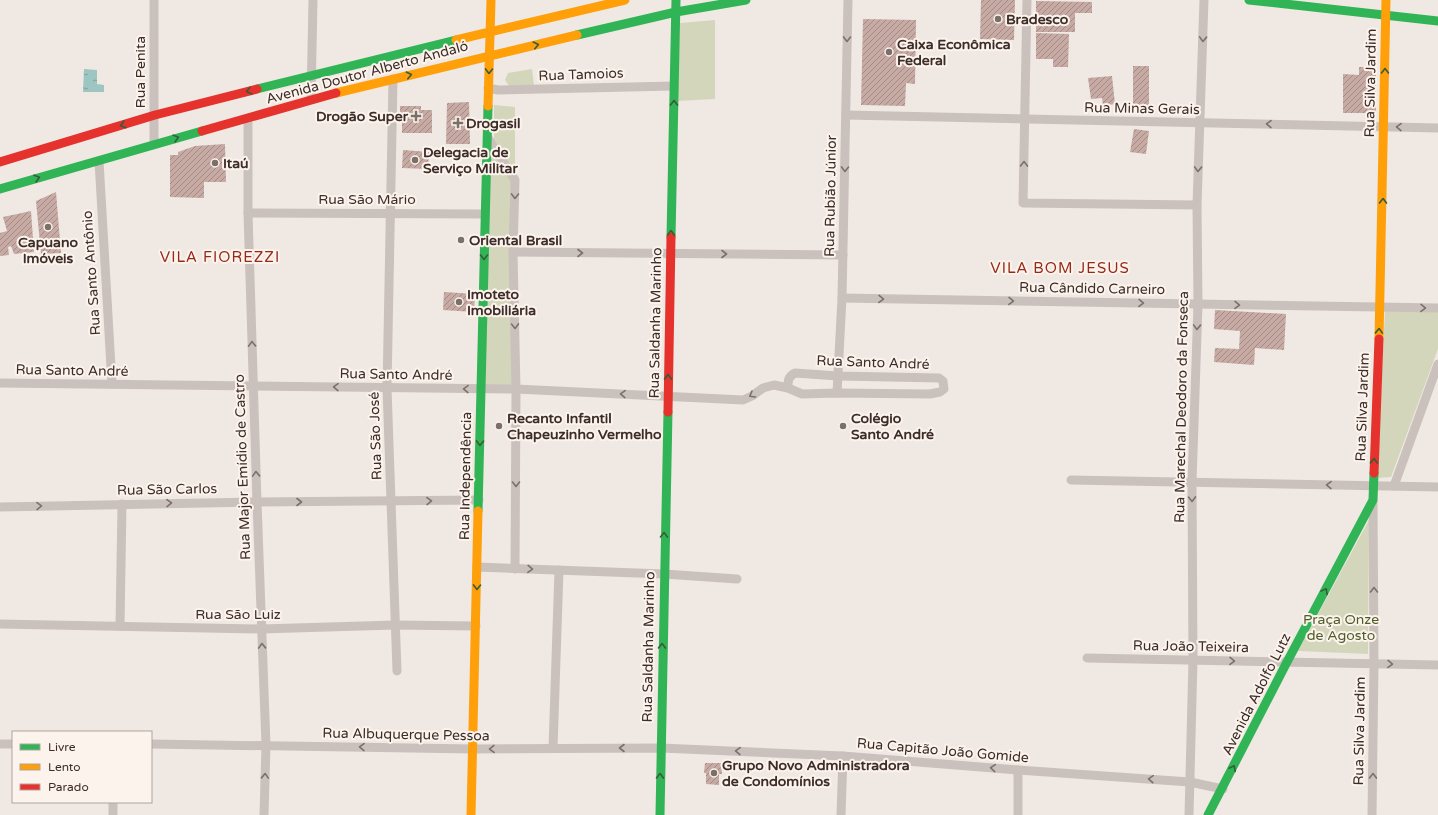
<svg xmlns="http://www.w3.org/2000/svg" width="1438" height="815" font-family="'Varela Round',sans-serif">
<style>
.green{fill:#d4d6bc}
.water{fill:url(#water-ripples)}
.building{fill:url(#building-hatch)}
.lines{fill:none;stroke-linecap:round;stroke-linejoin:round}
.street{stroke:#cac1bc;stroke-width:9}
.fast{stroke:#30b455;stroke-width:9}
.slow{stroke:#ff9f0a;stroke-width:9}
.jam{stroke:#e5322d;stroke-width:9}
.oneway{stroke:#7c706b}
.oneway2{stroke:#385c38}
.poi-dot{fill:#7b6f6a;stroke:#fcf3ec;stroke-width:1.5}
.labels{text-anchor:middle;stroke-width:4;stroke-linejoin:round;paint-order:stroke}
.poi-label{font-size:14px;font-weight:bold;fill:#3c2d29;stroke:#fcf3ec;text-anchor:start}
.street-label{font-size:14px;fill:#3c2d29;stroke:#fcf3ec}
.park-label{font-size:14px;fill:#4f5d2a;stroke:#fcf3ec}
.neighbourhood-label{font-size:15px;letter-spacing:1px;fill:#952a18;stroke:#fcf3ec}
</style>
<defs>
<pattern id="water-ripples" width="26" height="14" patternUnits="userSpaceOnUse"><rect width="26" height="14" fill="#9dc5c1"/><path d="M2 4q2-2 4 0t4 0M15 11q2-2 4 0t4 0" fill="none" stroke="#81a09d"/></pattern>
<pattern id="building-hatch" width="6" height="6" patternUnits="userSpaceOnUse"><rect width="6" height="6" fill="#c6aaa3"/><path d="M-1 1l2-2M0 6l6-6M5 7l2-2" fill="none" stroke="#a28b85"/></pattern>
</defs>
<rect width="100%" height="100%" fill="#f0e9e3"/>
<g class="green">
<polygon points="715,20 715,99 677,101 680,23"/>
<polygon points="532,69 534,85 509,86 505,80 508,73"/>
<polygon points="494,105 515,107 515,175 494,139"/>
<polygon points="490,146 511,179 513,388 485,390"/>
<polygon points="1438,309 1438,349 1391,477 1377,478 1385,311"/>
<polygon points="1369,520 1368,654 1298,651"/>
</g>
<polygon class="water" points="84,69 97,70 97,84 104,85 104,92 83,92"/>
<g class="building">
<polygon points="981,0 1015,0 1014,40 980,39"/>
<polygon points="1036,1 1092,2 1092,13 1075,13 1075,32 1036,32"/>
<polygon points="863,19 916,20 915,84 906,83 905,106 861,105"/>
<polygon points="1036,33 1069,34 1068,67 1053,67 1053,59 1036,59"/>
<rect x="1133" y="66" width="16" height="42"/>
<polygon points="1359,67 1376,67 1376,113 1343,113 1343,74 1359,75"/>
<polygon points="1112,76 1115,104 1103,106 1102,98 1091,99 1088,78"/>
<polygon points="469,102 470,144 446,144 447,103"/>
<polygon points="400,106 421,106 421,110 432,110 432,133 402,133 402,123 400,123"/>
<polygon points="1134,129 1149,131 1146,154 1130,152"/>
<polygon points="225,144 226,182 204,182 204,198 170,197 170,155 178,155 178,152 195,146"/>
<polygon points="403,150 429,152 428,169 402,168"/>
<polygon points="56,192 61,253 41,254 36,201"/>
<polygon points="31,211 34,252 14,254 11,246 8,247 9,255 0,256 0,233 7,231 3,217"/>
<polygon points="444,292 475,294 474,312 443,310"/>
<polygon points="1215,310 1286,314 1284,350 1255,348 1254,365 1214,362 1215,348 1239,349 1240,331 1214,329"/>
<polygon points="705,763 721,763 722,774 719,774 719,785 706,784 706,773 704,773"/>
</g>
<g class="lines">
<g class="street">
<polyline points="154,0 154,144"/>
<polyline points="1027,0 1023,203 1197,205"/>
<polyline points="393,79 387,388 397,671"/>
<polyline points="488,88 498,90 674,86"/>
<polyline points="311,99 313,0"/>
<polyline points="846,115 1438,128"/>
<polyline points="248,119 248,213 257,502 266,745 264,815"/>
<polyline points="488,138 515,180 513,252 516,389 515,569"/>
<polyline points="99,161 112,384"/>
<polyline points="248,213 485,214"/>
<polyline points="513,252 843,255"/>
<polyline points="842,298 1438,308"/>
<path d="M0,383L516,389L743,400L752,396L763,388L774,385L788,388L802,394L837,393L930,394L940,392L944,389L943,381L939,378L838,376L795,373C788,377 788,380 788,388"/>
<polyline points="837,393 842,298 848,0"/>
<polyline points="1071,480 1438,487"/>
<polyline points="1394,486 1438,364"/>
<polyline points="0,507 257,502 479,500"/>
<polyline points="477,567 664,574 737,579"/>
<polyline points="0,624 261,629 395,625 476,626"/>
<polyline points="120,626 122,504"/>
<polyline points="1087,658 1438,665"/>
<polyline points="0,744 13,744"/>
<polyline points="151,744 473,749 661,748 843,756 1018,770 1190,782 1223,789"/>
<polyline points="553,748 559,570"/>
<polyline points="113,802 113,815"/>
<polyline points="841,815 843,756"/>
<polyline points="1018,815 1018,770"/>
<polyline points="1189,815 1193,660 1192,482 1198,304 1197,205 1204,0"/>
<polyline points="1372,815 1374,664 1373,502"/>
</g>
<g class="fast">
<polyline points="1249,0 1438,21"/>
<polyline points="577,35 676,12 746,0"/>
<polyline points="257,89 456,40"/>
<polyline points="0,189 202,131"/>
<polyline points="671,237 676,0"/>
<polyline points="478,511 488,106"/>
<polyline points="660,815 668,412"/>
<polyline points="1208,815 1287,662 1373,500 1374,473"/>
</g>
<g class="slow">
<polyline points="456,40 625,0"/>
<polyline points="336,93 577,35"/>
<polyline points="488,106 491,0"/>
<polyline points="1379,339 1386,0"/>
<polyline points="471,815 478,511"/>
</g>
<g class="jam">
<polyline points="202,131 336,93"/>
<polyline points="0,162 155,115 257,89"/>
<polyline points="668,412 671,237"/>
<polyline points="1374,473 1379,339"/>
</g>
</g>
<defs><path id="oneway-chevron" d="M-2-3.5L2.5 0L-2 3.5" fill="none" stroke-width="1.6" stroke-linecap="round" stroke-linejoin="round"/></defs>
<g class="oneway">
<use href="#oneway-chevron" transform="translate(847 39) rotate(91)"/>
<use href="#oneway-chevron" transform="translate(1203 39) rotate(92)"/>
<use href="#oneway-chevron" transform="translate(1269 124) rotate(-179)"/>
<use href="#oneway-chevron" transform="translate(1399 127) rotate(-179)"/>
<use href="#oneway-chevron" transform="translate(1024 164) rotate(-89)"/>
<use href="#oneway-chevron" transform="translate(845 169) rotate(91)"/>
<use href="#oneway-chevron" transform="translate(1198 169) rotate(92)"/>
<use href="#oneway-chevron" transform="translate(515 196) rotate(91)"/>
<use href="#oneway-chevron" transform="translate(580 253)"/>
<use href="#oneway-chevron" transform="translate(724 254)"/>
<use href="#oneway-chevron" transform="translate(881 299) rotate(1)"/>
<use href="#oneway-chevron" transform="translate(1011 301) rotate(1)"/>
<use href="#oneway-chevron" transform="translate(1141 303) rotate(1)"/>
<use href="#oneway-chevron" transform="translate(1237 305) rotate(1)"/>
<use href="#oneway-chevron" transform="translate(1423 308) rotate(1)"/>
<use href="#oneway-chevron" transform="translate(515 326) rotate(89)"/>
<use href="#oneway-chevron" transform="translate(1197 327) rotate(92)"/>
<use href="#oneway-chevron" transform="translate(252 344) rotate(-92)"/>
<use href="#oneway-chevron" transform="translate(336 387) rotate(-179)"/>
<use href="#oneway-chevron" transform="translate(466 389) rotate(-179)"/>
<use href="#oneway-chevron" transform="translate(623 394) rotate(-177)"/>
<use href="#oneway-chevron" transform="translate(752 395) rotate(150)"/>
<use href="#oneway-chevron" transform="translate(256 474) rotate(-92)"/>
<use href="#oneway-chevron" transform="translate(516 484) rotate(90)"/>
<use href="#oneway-chevron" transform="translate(1329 485) rotate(-179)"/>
<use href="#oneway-chevron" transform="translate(1192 499) rotate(89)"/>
<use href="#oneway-chevron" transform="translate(429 501) rotate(-1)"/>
<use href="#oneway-chevron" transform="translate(299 502)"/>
<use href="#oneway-chevron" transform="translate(169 503) rotate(-1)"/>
<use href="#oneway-chevron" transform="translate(39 506) rotate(-1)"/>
<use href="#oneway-chevron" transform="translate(530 569) rotate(2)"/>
<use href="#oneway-chevron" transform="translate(1374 590) rotate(-90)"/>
<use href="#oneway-chevron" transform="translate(262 646) rotate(-92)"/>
<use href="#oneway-chevron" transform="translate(1232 661) rotate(1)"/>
<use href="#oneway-chevron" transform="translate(1390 664) rotate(1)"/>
<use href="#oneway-chevron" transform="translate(362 747) rotate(-179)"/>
<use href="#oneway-chevron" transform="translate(622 748) rotate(-180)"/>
<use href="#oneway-chevron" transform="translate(492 749) rotate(179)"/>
<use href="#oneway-chevron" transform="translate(738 751) rotate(-178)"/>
<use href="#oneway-chevron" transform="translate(993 768) rotate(-175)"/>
<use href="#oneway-chevron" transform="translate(265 776) rotate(-88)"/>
<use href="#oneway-chevron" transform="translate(1373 776) rotate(-89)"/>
<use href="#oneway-chevron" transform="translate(1151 779) rotate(-176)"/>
</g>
<g class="oneway2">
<use href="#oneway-chevron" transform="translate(536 45) rotate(-13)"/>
<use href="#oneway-chevron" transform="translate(489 71) rotate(91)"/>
<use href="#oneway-chevron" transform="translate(1385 71) rotate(-90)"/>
<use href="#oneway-chevron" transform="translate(409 75) rotate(-13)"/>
<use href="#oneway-chevron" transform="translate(249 91) rotate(166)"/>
<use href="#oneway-chevron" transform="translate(674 103) rotate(-89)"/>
<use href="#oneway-chevron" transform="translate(123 125) rotate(163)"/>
<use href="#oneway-chevron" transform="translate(176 138) rotate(-15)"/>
<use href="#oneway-chevron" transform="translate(37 178) rotate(-16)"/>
<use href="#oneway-chevron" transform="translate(1383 201) rotate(-89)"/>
<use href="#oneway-chevron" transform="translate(671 233) rotate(-89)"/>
<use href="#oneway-chevron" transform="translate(484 257) rotate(91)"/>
<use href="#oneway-chevron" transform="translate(1379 331) rotate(-88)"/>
<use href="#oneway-chevron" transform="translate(668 377) rotate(-89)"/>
<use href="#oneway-chevron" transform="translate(480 443) rotate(91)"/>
<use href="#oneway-chevron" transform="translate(1374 461) rotate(-88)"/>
<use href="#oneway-chevron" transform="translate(664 535) rotate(-89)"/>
<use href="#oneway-chevron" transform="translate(477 587) rotate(91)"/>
<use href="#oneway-chevron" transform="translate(1325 591) rotate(-62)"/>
<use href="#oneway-chevron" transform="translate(662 646) rotate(-89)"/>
<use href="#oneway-chevron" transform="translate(1233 768) rotate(-63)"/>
<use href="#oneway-chevron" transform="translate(660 776) rotate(-89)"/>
</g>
<g class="poi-dot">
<circle cx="998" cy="19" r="4"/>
<circle cx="889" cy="52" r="4"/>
<path d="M414 110h4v4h4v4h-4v4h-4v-4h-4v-4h4z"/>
<path d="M456 117h4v4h4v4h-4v4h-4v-4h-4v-4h4z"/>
<circle cx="415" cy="160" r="4"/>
<circle cx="215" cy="163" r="4"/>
<circle cx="48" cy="227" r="4"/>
<circle cx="461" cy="240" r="4"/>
<circle cx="459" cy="302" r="4"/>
<circle cx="499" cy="426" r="4"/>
<circle cx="843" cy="426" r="4"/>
<circle cx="714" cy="773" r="4"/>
</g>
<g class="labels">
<g class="poi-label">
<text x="1006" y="24">Bradesco</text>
<text x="897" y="49">Caixa Econômica<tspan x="897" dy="16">Federal</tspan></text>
<text x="408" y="121" text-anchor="end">Drogão Super</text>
<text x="466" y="128">Drogasil</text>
<text x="423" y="157">Delegacia de<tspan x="423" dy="16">Serviço Militar</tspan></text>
<text x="223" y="168">Itaú</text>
<text x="469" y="245">Oriental Brasil</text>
<text x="48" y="247" text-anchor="middle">Capuano<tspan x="48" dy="16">Imóveis</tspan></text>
<text x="467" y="299">Imoteto<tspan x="467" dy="16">Imobiliária</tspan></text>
<text x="507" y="423">Recanto Infantil<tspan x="507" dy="16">Chapeuzinho Vermelho</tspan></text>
<text x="851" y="423">Colégio<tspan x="851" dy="16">Santo André</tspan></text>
<text x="722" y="770">Grupo Novo Administradora<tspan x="722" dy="16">de Condomínios</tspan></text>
</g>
<g class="street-label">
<text transform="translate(140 72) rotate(-90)" y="5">Rua Penita</text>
<text transform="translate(367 72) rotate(-15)" y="5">Avenida Doutor Alberto Andaló</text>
<text transform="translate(581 74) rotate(-2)" y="5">Rua Tamoios</text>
<text transform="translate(1370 83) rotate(-89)" y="5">Rua Silva Jardim</text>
<text transform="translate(1142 108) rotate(1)" y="5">Rua Minas Gerais</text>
<text transform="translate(830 196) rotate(-89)" y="5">Rua Rubião Júnior</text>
<text x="367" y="204">Rua São Mário</text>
<text transform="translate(91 273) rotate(-94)" y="5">Rua Santo Antônio</text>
<text transform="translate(1092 288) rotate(1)" y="5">Rua Cândido Carneiro</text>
<text transform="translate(655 323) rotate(-89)" y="5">Rua Saldanha Marinho</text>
<text transform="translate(873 362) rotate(2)" y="5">Rua Santo André</text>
<text transform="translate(72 370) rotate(1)" y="5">Rua Santo André</text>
<text transform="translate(396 374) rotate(1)" y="5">Rua Santo André</text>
<text transform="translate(1181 407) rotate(-89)" y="5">Rua Marechal Deodoro da Fonseca</text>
<text transform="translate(1362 407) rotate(-88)" y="5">Rua Silva Jardim</text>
<text transform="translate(375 436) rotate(-92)" y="5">Rua São José</text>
<text transform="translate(242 467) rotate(-92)" y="5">Rua Major Emídio de Castro</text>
<text transform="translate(465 476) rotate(-89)" y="5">Rua Independência</text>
<text transform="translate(167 489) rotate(-1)" y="5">Rua São Carlos</text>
<text x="238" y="619">Rua São Luiz</text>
<text transform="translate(1191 646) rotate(1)" y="5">Rua João Teixeira</text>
<text transform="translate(648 647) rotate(-89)" y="5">Rua Saldanha Marinho</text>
<text transform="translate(1256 694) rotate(-63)" y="5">Avenida Adolfo Lutz</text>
<text transform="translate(1359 731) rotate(-89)" y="5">Rua Silva Jardim</text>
<text transform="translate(406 734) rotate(1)" y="5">Rua Albuquerque Pessoa</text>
<text transform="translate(943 750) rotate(5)" y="5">Rua Capitão João Gomide</text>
</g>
<g class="park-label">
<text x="1341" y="624">Praça Onze<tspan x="1341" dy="16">de Agosto</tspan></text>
</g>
<g class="neighbourhood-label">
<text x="220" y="262">VILA FIOREZZI</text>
<text x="1060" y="273">VILA BOM JESUS</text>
</g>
</g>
<rect x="12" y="731" width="140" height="72" fill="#fcf3ec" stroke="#afa49e"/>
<rect x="20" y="744" width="20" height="6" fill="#30b455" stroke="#afa49e"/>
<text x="48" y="751" font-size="12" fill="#3c2d29">Livre</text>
<rect x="20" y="764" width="20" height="6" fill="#ff9f0a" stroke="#afa49e"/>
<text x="48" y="771" font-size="12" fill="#3c2d29">Lento</text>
<rect x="20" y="784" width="20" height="6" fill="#e5322d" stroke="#afa49e"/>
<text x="48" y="791" font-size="12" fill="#3c2d29">Parado</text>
</svg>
